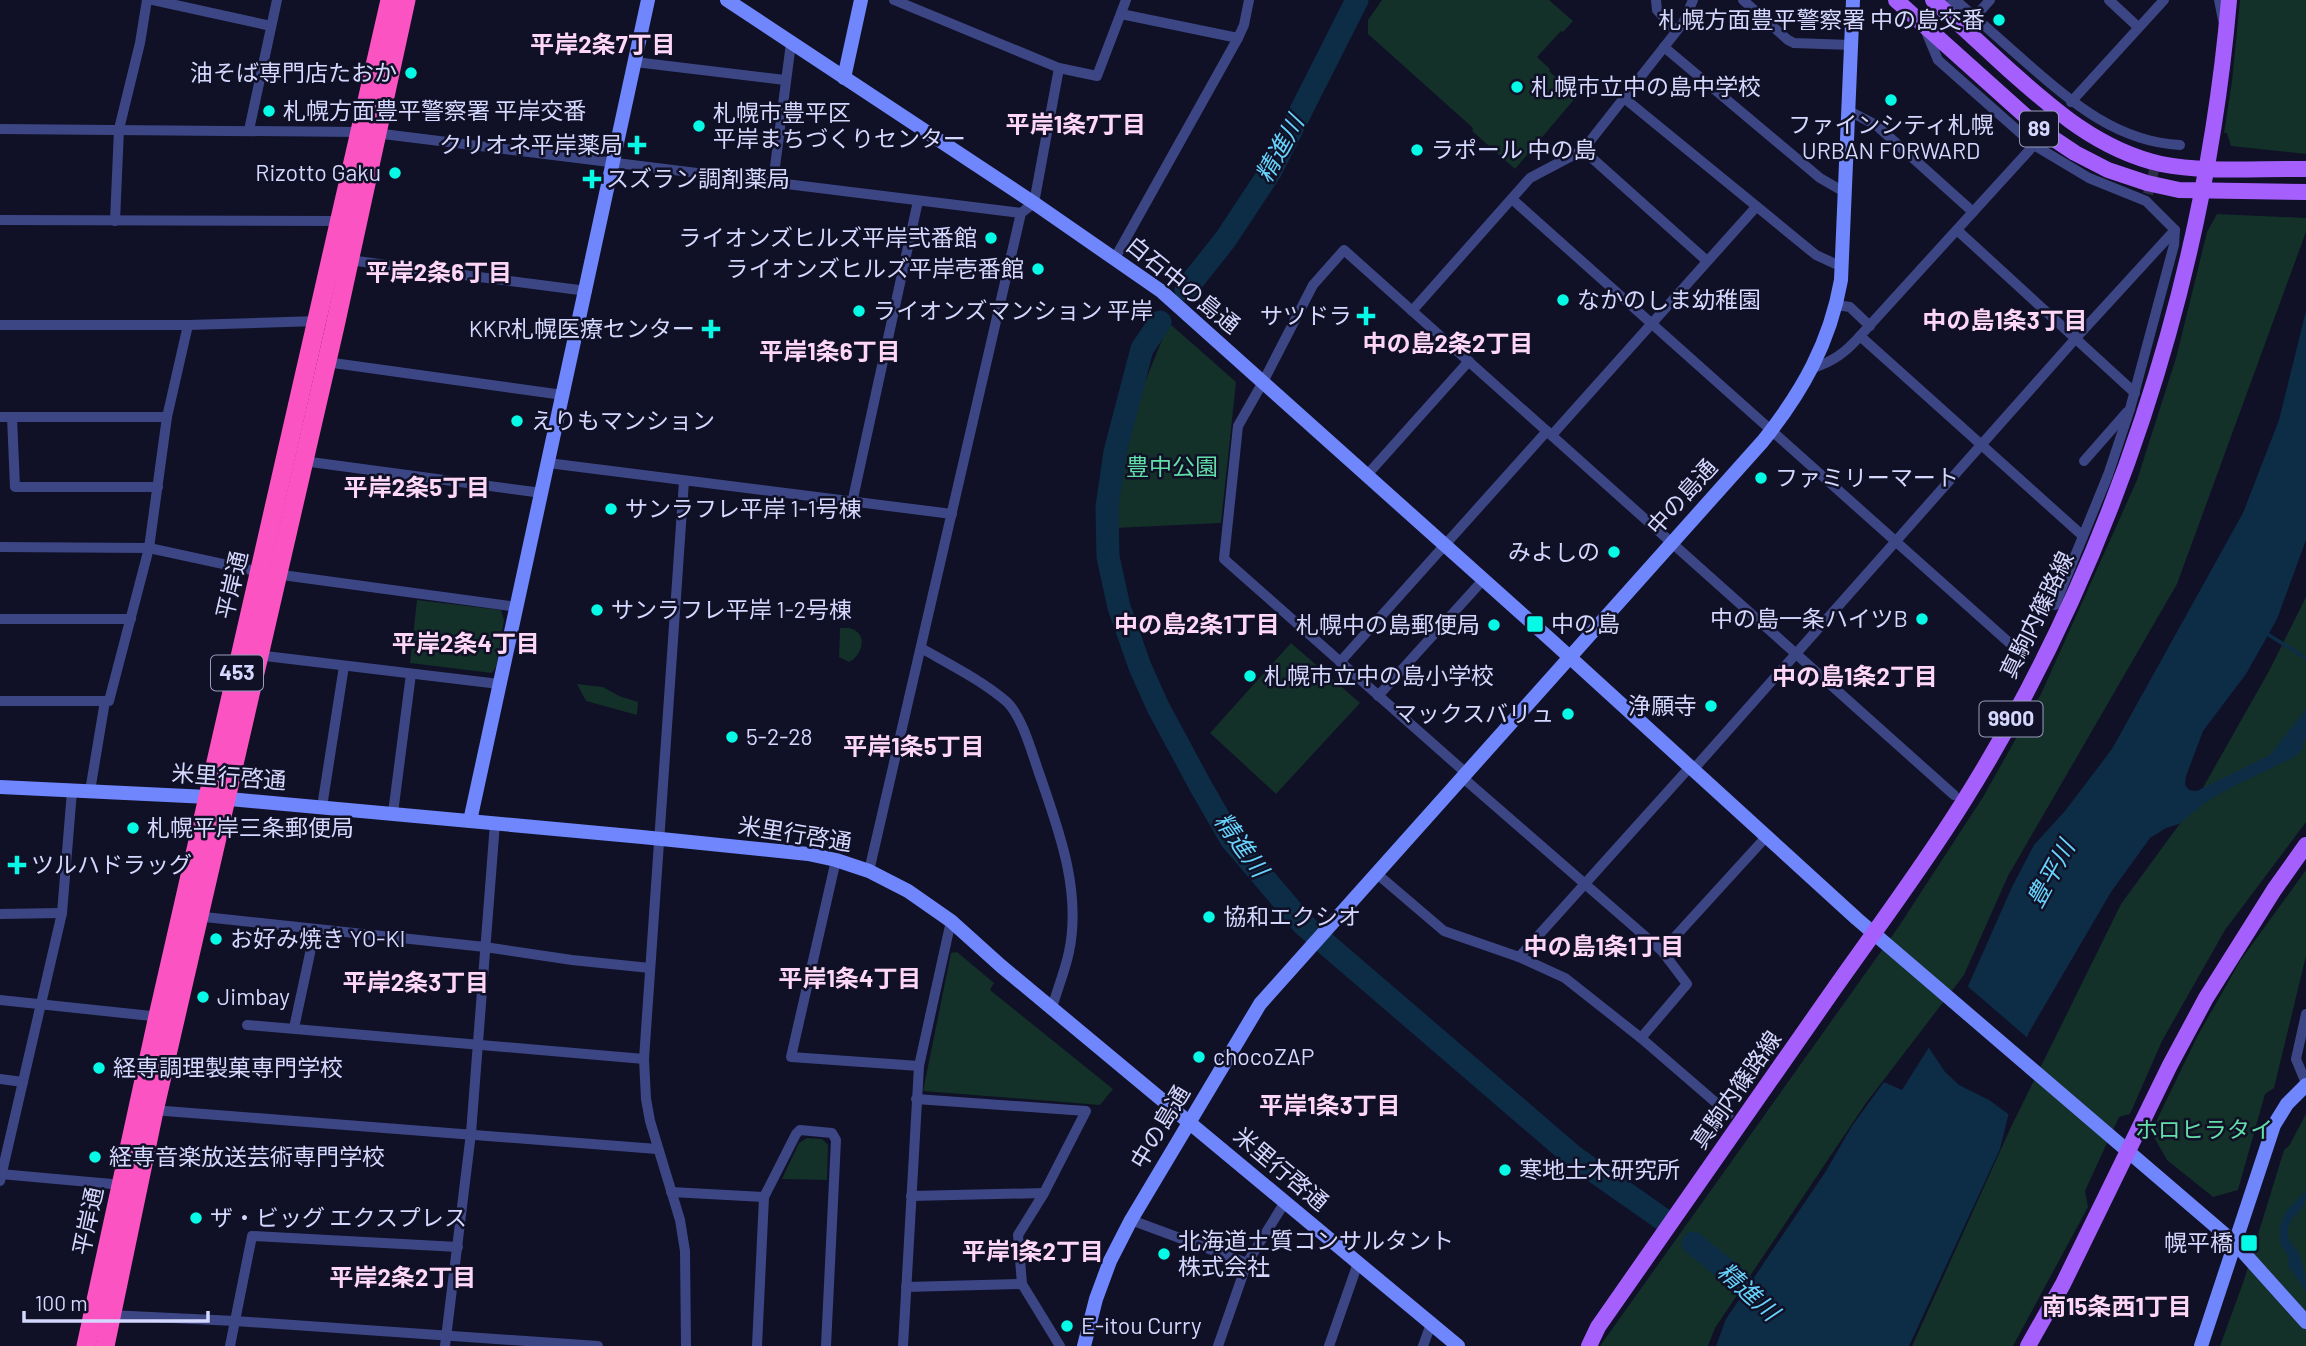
<svg xmlns="http://www.w3.org/2000/svg" width="2306" height="1346" font-family="Barlow,'Noto Sans JP',sans-serif">
<style>
.green{fill:#133029}
.water{fill:#0d2d47}
.pier{fill:#101026}
.lines{fill:none;stroke-linecap:round;stroke-linejoin:round}
.stream{stroke:#0d2d47;stroke-width:3.5}
.river{stroke:#0d2d47;stroke-width:23}
.street-tunnel{stroke:#2e2e46;stroke-width:10;stroke-dasharray:10 5;stroke-linecap:butt}
.street{stroke:#3c4684;stroke-width:10}
.secondary{stroke:#6f86fc;stroke-width:14}
.primary{stroke:#a45ffc;stroke-width:16}
.highway{stroke:#fc53c3;stroke-width:19}
.poi-dot{fill:#06fae5;stroke:#101026;stroke-width:2.5}
.labels{text-anchor:middle;stroke-width:5;stroke-linejoin:round;paint-order:stroke}
.shield{fill:#101026;stroke:#9a9cbd;stroke-width:2}
.shield-label{font-size:21px;font-weight:bold;fill:#d5d8fe}
.poi-label{font-size:23px;fill:#d5d8fe;stroke:#101026;text-anchor:start}
.street-label{font-size:23px;fill:#d5d8fe;stroke:#101026}
.park-label{font-size:23px;fill:#62dea8;stroke:#101026}
.neighbourhood-label{font-size:24px;font-weight:bold;fill:#fed7f7;stroke:#101026}
.water-label{font-size:24px;font-style:italic;fill:#66d3fc;stroke:#101026}
</style>
<rect width="100%" height="100%" fill="#101026"/>
<g class="green">
<polygon points="1382,0 1549,0 1573,21 1563,32 1561,31 1537,57 1550,69 1549,71 1577,96 1515,169 1472,131 1473,128 1368,34 1368,20"/>
<polygon points="2240,0 2306,0 2306,154 2231,146 2227,133 2224,133 2232,81"/>
<polygon points="2217,214 2306,218 2306,232 2177,584 2008,876 1964,975 1866,1103 1715,1328 1708,1346 1600,1346 1899,926 1983,797 2041,694 2137,480 2176,358 2207,232"/>
<polygon points="1169,323 1236,382 1221,523 1115,528 1117,464 1131,416"/>
<polygon points="2306,597 2306,822 2225,930 2162,1041 2130,1114 2119,1117 2085,1191 2088,1207 2013,1346 1912,1346 2011,1127 2121,904 2192,807 2269,671"/>
<polygon points="417,600 501,610 504,620 496,667 492,673 410,663"/>
<path d="M840,628C844,628 849,627 852,629C869,635 861,657 849,662L839,657Z"/>
<polygon points="1291,643 1360,703 1276,794 1210,733"/>
<polygon points="577,684 603,687 619,696 638,702 637,715 586,701"/>
<polygon points="2306,870 2306,956 2274,1088 2265,1094 2238,1190 2213,1197 2167,1160 2151,1132 2197,1037 2240,961"/>
<polygon points="957,952 994,983 990,990 1113,1089 1100,1105 923,1091 951,953"/>
<polygon points="2306,1114 2306,1346 2220,1346 2244,1280 2284,1150 2289,1146"/>
<polygon points="807,1138 822,1139 828,1145 827,1180 782,1179 799,1143"/>
</g>
<g class="water">
<polygon points="2306,311 2306,540 2277,619 2246,674 2203,731 2186,776 2185,785 2189,790 2197,791 2270,755 2306,709 2306,739 2302,744 2304,747 2294,757 2230,788 2206,802 2179,824 2166,828 2150,838 2111,892 2028,1034 2000,1149 1909,1346 1716,1346 1726,1319 1826,1171 1852,1126 1884,1082 1902,1090 1969,984 2012,887 2034,845 2065,811 2112,749 2243,513 2279,420"/>
<path d="M2306,1190C2306,1215 2292,1211 2288,1229C2285,1241 2298,1248 2301,1259C2305,1270 2306,1280 2306,1292L2289,1267L2287,1254L2280,1244V1227L2285,1213Z"/>
</g>
<polygon class="pier" points="1965,984 2030,1040 2011,1116 1989,1100 1959,1085 1945,1072 1927,1045"/>
<g class="lines">
<polyline class="stream" points="2264,632 2306,658"/>
<g class="river">
<polyline points="1186,289 1225,240 1270,172 1357,0"/>
<polyline points="1160,322 1142,349 1115,452 1107,507 1108,557 1119,607 1140,667 1158,707 1200,785 1231,839 1304,925 1574,1157 1661,1218"/>
<polyline points="1693,1243 1735,1277 1769,1311"/>
</g>
<polyline class="street-tunnel" points="2148,194 2159,151"/>
<g class="street">
<polyline points="153,0 271,26"/>
<polyline points="894,0 1059,68 1097,76 1126,0"/>
<polyline points="1656,0 1657,10 1676,31"/>
<polyline points="1743,0 1788,40 1794,43 1851,45"/>
<polyline points="2109,0 2138,27"/>
<polyline points="2219,0 2223,20"/>
<path d="M1940,6L1960,4C1983,24 2006,45 2029,65C2073,104 2119,142 2180,145"/>
<polyline points="1121,14 1238,38"/>
<polyline points="1975,17 1990,0"/>
<polyline points="1664,47 1820,178 1846,193"/>
<polyline points="635,62 785,80"/>
<polyline points="1624,98 1816,255 1842,267"/>
<polyline points="2071,102 2164,0"/>
<polyline points="1849,111 1876,125 1973,212"/>
<polyline points="0,129 360,132"/>
<polyline points="249,130 277,0"/>
<polyline points="375,133 1021,213"/>
<polyline points="1583,150 1707,261"/>
<polyline points="773,182 791,43"/>
<polyline points="1512,199 2023,655"/>
<polyline points="0,220 342,221"/>
<polyline points="115,221 119,129 140,43 147,0"/>
<polyline points="1957,230 2135,393"/>
<polyline points="1115,258 1238,38 1244,25 1249,0"/>
<polyline points="349,260 587,291"/>
<polyline points="1836,305 1850,307 1870,326"/>
<polyline points="1412,311 1530,178 1583,150 1683,23 1693,0"/>
<polyline points="0,325 188,325 318,321"/>
<polyline points="1860,336 2034,145"/>
<polyline points="326,362 563,395"/>
<path d="M1813,368C1834,361 1846,352 1860,336L2083,536"/>
<polyline points="0,417 167,417"/>
<polyline points="12,417 15,487 158,487"/>
<polyline points="1552,435 1756,207"/>
<polyline points="303,461 542,493"/>
<polyline points="2084,461 2127,412"/>
<polyline points="548,463 952,514"/>
<polyline points="1367,475 1469,361"/>
<polyline points="684,481 644,1059 646,1099 650,1121 680,1220 685,1251 686,1346"/>
<polyline points="852,503 918,201"/>
<polyline points="0,547 149,548 260,572 517,607"/>
<polyline points="2055,605 2108,475 2130,409 2174,245 2175,230"/>
<polyline points="0,619 131,619"/>
<path d="M921,648C949,664 983,681 1007,702C1022,717 1031,750 1038,770C1058,828 1082,890 1069,952C1065,971 1057,990 1052,1008"/>
<polyline points="257,655 499,684"/>
<polyline points="1340,662 1547,431"/>
<polyline points="1378,696 1483,580"/>
<polyline points="0,701 109,701 149,548 167,417 188,325"/>
<polyline points="1692,771 2076,338 2175,230 2146,201 2089,178 2034,145 1938,60 1925,29"/>
<polyline points="1466,773 1224,559 1238,426 1263,382 1313,285 1344,250 1954,795"/>
<polyline points="1462,777 1662,951 1687,984 1641,1038"/>
<polyline points="90,791 105,701"/>
<polyline points="322,807 344,666"/>
<polyline points="393,813 411,674"/>
<polyline points="836,860 791,1057 919,1066"/>
<polyline points="869,871 1021,213 1034,203 1059,68"/>
<polyline points="1376,873 1444,931 1519,957 1565,978 1641,1038 1729,1114"/>
<polyline points="0,914 62,913"/>
<polyline points="195,916 485,947 572,960 650,968"/>
<polyline points="1662,951 1766,837"/>
<polyline points="1519,957 1689,768"/>
<polyline points="0,1000 161,1017"/>
<polyline points="2306,1014 2296,1059 2306,1083"/>
<polyline points="247,1025 644,1059"/>
<polyline points="294,1028 315,930"/>
<polyline points="0,1079 23,1082"/>
<polyline points="916,1099 1086,1111 1044,1193 1018,1235 1022,1284 1060,1346"/>
<polyline points="152,1110 657,1149"/>
<polyline points="0,1174 123,1185"/>
<polyline points="0,1181 62,913 72,791"/>
<polyline points="671,1192 764,1197 796,1134 800,1130 832,1133 836,1140 826,1346"/>
<polyline points="911,1196 1044,1193"/>
<polyline points="1131,1220 1247,1263"/>
<polyline points="906,1287 1022,1284"/>
<polyline points="109,1315 235,1321 598,1346"/>
<polyline points="230,1346 252,1236 458,1247"/>
<polyline points="445,1346 471,1133 495,823"/>
<polyline points="757,1346 764,1197"/>
<polyline points="903,1346 919,1066 951,921"/>
<polyline points="1218,1346 1247,1263 1285,1202"/>
<polyline points="1329,1346 1358,1263"/>
<polyline points="1423,1346 1431,1324"/>
</g>
<g class="secondary">
<polyline points="727,0 1034,203 1161,291 1552,641 1857,919 2235,1243 2306,1322"/>
<polyline points="844,78 861,0"/>
<polyline points="0,787 208,797 642,837 808,854 836,860 869,871 908,891 951,921 1001,966 1458,1346"/>
<polyline points="470,821 648,0"/>
<path d="M1084,1346L1096,1299L1110,1261L1131,1220L1260,1004L1763,441C1802,392 1830,343 1841,280L1853,0"/>
<polyline points="2201,1346 2274,1125 2287,1104 2306,1085"/>
</g>
<g class="primary">
<polyline points="1896,0 2042,131 2075,153 2108,170 2147,183 2179,190 2306,192"/>
<path d="M1933,0C1958,23 1983,46 2008,69C2054,110 2099,150 2161,164C2205,173 2261,168 2306,169"/>
<path d="M1589,1346L1598,1327C1677,1215 1755,1102 1834,989C1877,928 1922,868 1962,804C2112,566 2205,280 2229,0"/>
<polyline points="2028,1346 2063,1284 2170,1065 2206,998 2274,890 2306,845"/>
</g>
<g class="highway">
<polyline points="86,1346 158,1016 390,0"/>
<polyline points="105,1346 154,1111 335,326 406,0"/>
</g>
</g>
<g class="poi-dot">
<circle cx="1999" cy="20" r="7"/>
<circle cx="411" cy="73" r="7"/>
<circle cx="1517" cy="87" r="7"/>
<circle cx="1891" cy="100" r="7"/>
<circle cx="269" cy="111" r="7"/>
<circle cx="699" cy="126" r="7"/>
<path d="M633.5 134.5h7v7h7v7h-7v7h-7v-7h-7v-7h7z"/>
<circle cx="1417" cy="150" r="7"/>
<circle cx="395" cy="173" r="7"/>
<path d="M588.5 168.5h7v7h7v7h-7v7h-7v-7h-7v-7h7z"/>
<circle cx="991" cy="238" r="7"/>
<circle cx="1038" cy="269" r="7"/>
<circle cx="1563" cy="300" r="7"/>
<circle cx="859" cy="311" r="7"/>
<path d="M1362.5 305.5h7v7h7v7h-7v7h-7v-7h-7v-7h7z"/>
<path d="M707.5 318.5h7v7h7v7h-7v7h-7v-7h-7v-7h7z"/>
<circle cx="517" cy="421" r="7"/>
<circle cx="1761" cy="478" r="7"/>
<circle cx="611" cy="509" r="7"/>
<circle cx="1614" cy="552" r="7"/>
<circle cx="597" cy="610" r="7"/>
<circle cx="1922" cy="619" r="7"/>
<rect x="1526" y="615" width="18" height="18" rx="3.5"/>
<circle cx="1494" cy="625" r="7"/>
<circle cx="1250" cy="676" r="7"/>
<circle cx="1711" cy="706" r="7"/>
<circle cx="1568" cy="714" r="7"/>
<circle cx="732" cy="737" r="7"/>
<circle cx="133" cy="828" r="7"/>
<path d="M13.5 854.5h7v7h7v7h-7v7h-7v-7h-7v-7h7z"/>
<circle cx="1209" cy="917" r="7"/>
<circle cx="216" cy="939" r="7"/>
<circle cx="203" cy="997" r="7"/>
<circle cx="1199" cy="1057" r="7"/>
<circle cx="99" cy="1068" r="7"/>
<circle cx="95" cy="1157" r="7"/>
<circle cx="1505" cy="1170" r="7"/>
<circle cx="196" cy="1218" r="7"/>
<rect x="2240" y="1234" width="18" height="18" rx="3.5"/>
<circle cx="1164" cy="1254" r="7"/>
<circle cx="1067" cy="1326" r="7"/>
</g>
<g class="labels">
<g class="shield">
<rect x="2020" y="111.5" width="38" height="35" rx="5"/>
<rect x="211" y="655.5" width="52" height="35" rx="5"/>
<rect x="1979.5" y="701.5" width="63" height="35" rx="5"/>
</g>
<g class="shield-label">
<text x="2039" y="136">89</text>
<text x="237" y="680">453</text>
<text x="2011" y="726">9900</text>
</g>
<g class="poi-label">
<text x="1985" y="28" text-anchor="end">札幌方面豊平警察署 中の島交番</text>
<text x="397" y="81" text-anchor="end">油そば専門店たおか</text>
<text x="1531" y="95">札幌市立中の島中学校</text>
<text x="283" y="119">札幌方面豊平警察署 平岸交番</text>
<text x="713" y="121">札幌市豊平区<tspan x="713" dy="26">平岸まちづくりセンター</tspan></text>
<text x="1891" y="133" text-anchor="middle">ファインシティ札幌<tspan x="1891" dy="26">URBAN FORWARD</tspan></text>
<text x="623" y="153" text-anchor="end">クリオネ平岸薬局</text>
<text x="1431" y="158">ラポール 中の島</text>
<text x="381" y="181" text-anchor="end">Rizotto Gaku</text>
<text x="606" y="187">スズラン調剤薬局</text>
<text x="977" y="246" text-anchor="end">ライオンズヒルズ平岸弐番館</text>
<text x="1024" y="277" text-anchor="end">ライオンズヒルズ平岸壱番館</text>
<text x="1577" y="308">なかのしま幼稚園</text>
<text x="873" y="319">ライオンズマンション 平岸</text>
<text x="1352" y="324" text-anchor="end">サツドラ</text>
<text x="695" y="337" text-anchor="end">KKR札幌医療センター</text>
<text x="531" y="429">えりもマンション</text>
<text x="1775" y="486">ファミリーマート</text>
<text x="625" y="517">サンラフレ平岸 1-1号棟</text>
<text x="1600" y="560" text-anchor="end">みよしの</text>
<text x="611" y="618">サンラフレ平岸 1-2号棟</text>
<text x="1908" y="627" text-anchor="end">中の島一条ハイツB</text>
<text x="1551" y="632">中の島</text>
<text x="1480" y="633" text-anchor="end">札幌中の島郵便局</text>
<text x="1264" y="684">札幌市立中の島小学校</text>
<text x="1697" y="714" text-anchor="end">浄願寺</text>
<text x="1554" y="722" text-anchor="end">マックスバリュ</text>
<text x="746" y="745">5-2-28</text>
<text x="147" y="836">札幌平岸三条郵便局</text>
<text x="31" y="873">ツルハドラッグ</text>
<text x="1223" y="925">協和エクシオ</text>
<text x="230" y="947">お好み焼き YO-KI</text>
<text x="217" y="1005">Jimbay</text>
<text x="1213" y="1065">chocoZAP</text>
<text x="113" y="1076">経専調理製菓専門学校</text>
<text x="109" y="1165">経専音楽放送芸術専門学校</text>
<text x="1519" y="1178">寒地土木研究所</text>
<text x="210" y="1226">ザ・ビッグ エクスプレス</text>
<text x="1178" y="1249">北海道土質コンサルタント<tspan x="1178" dy="26">株式会社</tspan></text>
<text x="2233" y="1251" text-anchor="end">幌平橋</text>
<text x="1081" y="1334">E-itou Curry</text>
</g>
<g class="street-label">
<text transform="translate(1183 285) rotate(39)" y="8">白石中の島通</text>
<text transform="translate(1682 497) rotate(-48)" y="8">中の島通</text>
<text transform="translate(232 585) rotate(-77)" y="8">平岸通</text>
<text transform="translate(2037 615) rotate(-64)" y="8">真駒内篠路線</text>
<text transform="translate(229 777) rotate(4)" y="8">米里行啓通</text>
<text transform="translate(795 834) rotate(9)" y="8">米里行啓通</text>
<text transform="translate(1736 1090) rotate(-55)" y="8">真駒内篠路線</text>
<text transform="translate(1160 1127) rotate(-59)" y="8">中の島通</text>
<text transform="translate(1281 1169) rotate(40)" y="8">米里行啓通</text>
<text transform="translate(88 1221) rotate(-78)" y="8">平岸通</text>
</g>
<g class="park-label">
<text x="1172" y="475">豊中公園</text>
<text x="2204" y="1138">ホロヒラタイ</text>
</g>
<g class="neighbourhood-label">
<text x="603" y="53">平岸2条7丁目</text>
<text x="1076" y="133">平岸1条7丁目</text>
<text x="439" y="281">平岸2条6丁目</text>
<text x="2005" y="329">中の島1条3丁目</text>
<text x="1448" y="352">中の島2条2丁目</text>
<text x="830" y="360">平岸1条6丁目</text>
<text x="417" y="496">平岸2条5丁目</text>
<text x="1197" y="633">中の島2条1丁目</text>
<text x="466" y="652">平岸2条4丁目</text>
<text x="1855" y="685">中の島1条2丁目</text>
<text x="914" y="755">平岸1条5丁目</text>
<text x="1604" y="955">中の島1条1丁目</text>
<text x="850" y="987">平岸1条4丁目</text>
<text x="416" y="991">平岸2条3丁目</text>
<text x="1330" y="1114">平岸1条3丁目</text>
<text x="1033" y="1260">平岸1条2丁目</text>
<text x="403" y="1286">平岸2条2丁目</text>
<text x="2117" y="1315">南15条西1丁目</text>
</g>
<g class="water-label">
<text transform="translate(1280 149) rotate(-61)" y="8">精進川</text>
<text transform="translate(1241 845) rotate(54)" y="8">精進川</text>
<text transform="translate(2051 874) rotate(-61)" y="8">豊平川</text>
<text transform="translate(1748 1292) rotate(42)" y="8">精進川</text>
</g>
</g>
<path d="M24 1311v10h184v-10" fill="none" stroke="#d5d8fe" stroke-width="3.5"/>
<text x="35" y="1311" font-size="21" fill="#d5d8fe" stroke="#101026" stroke-width="5" paint-order="stroke">100 m</text>
</svg>
